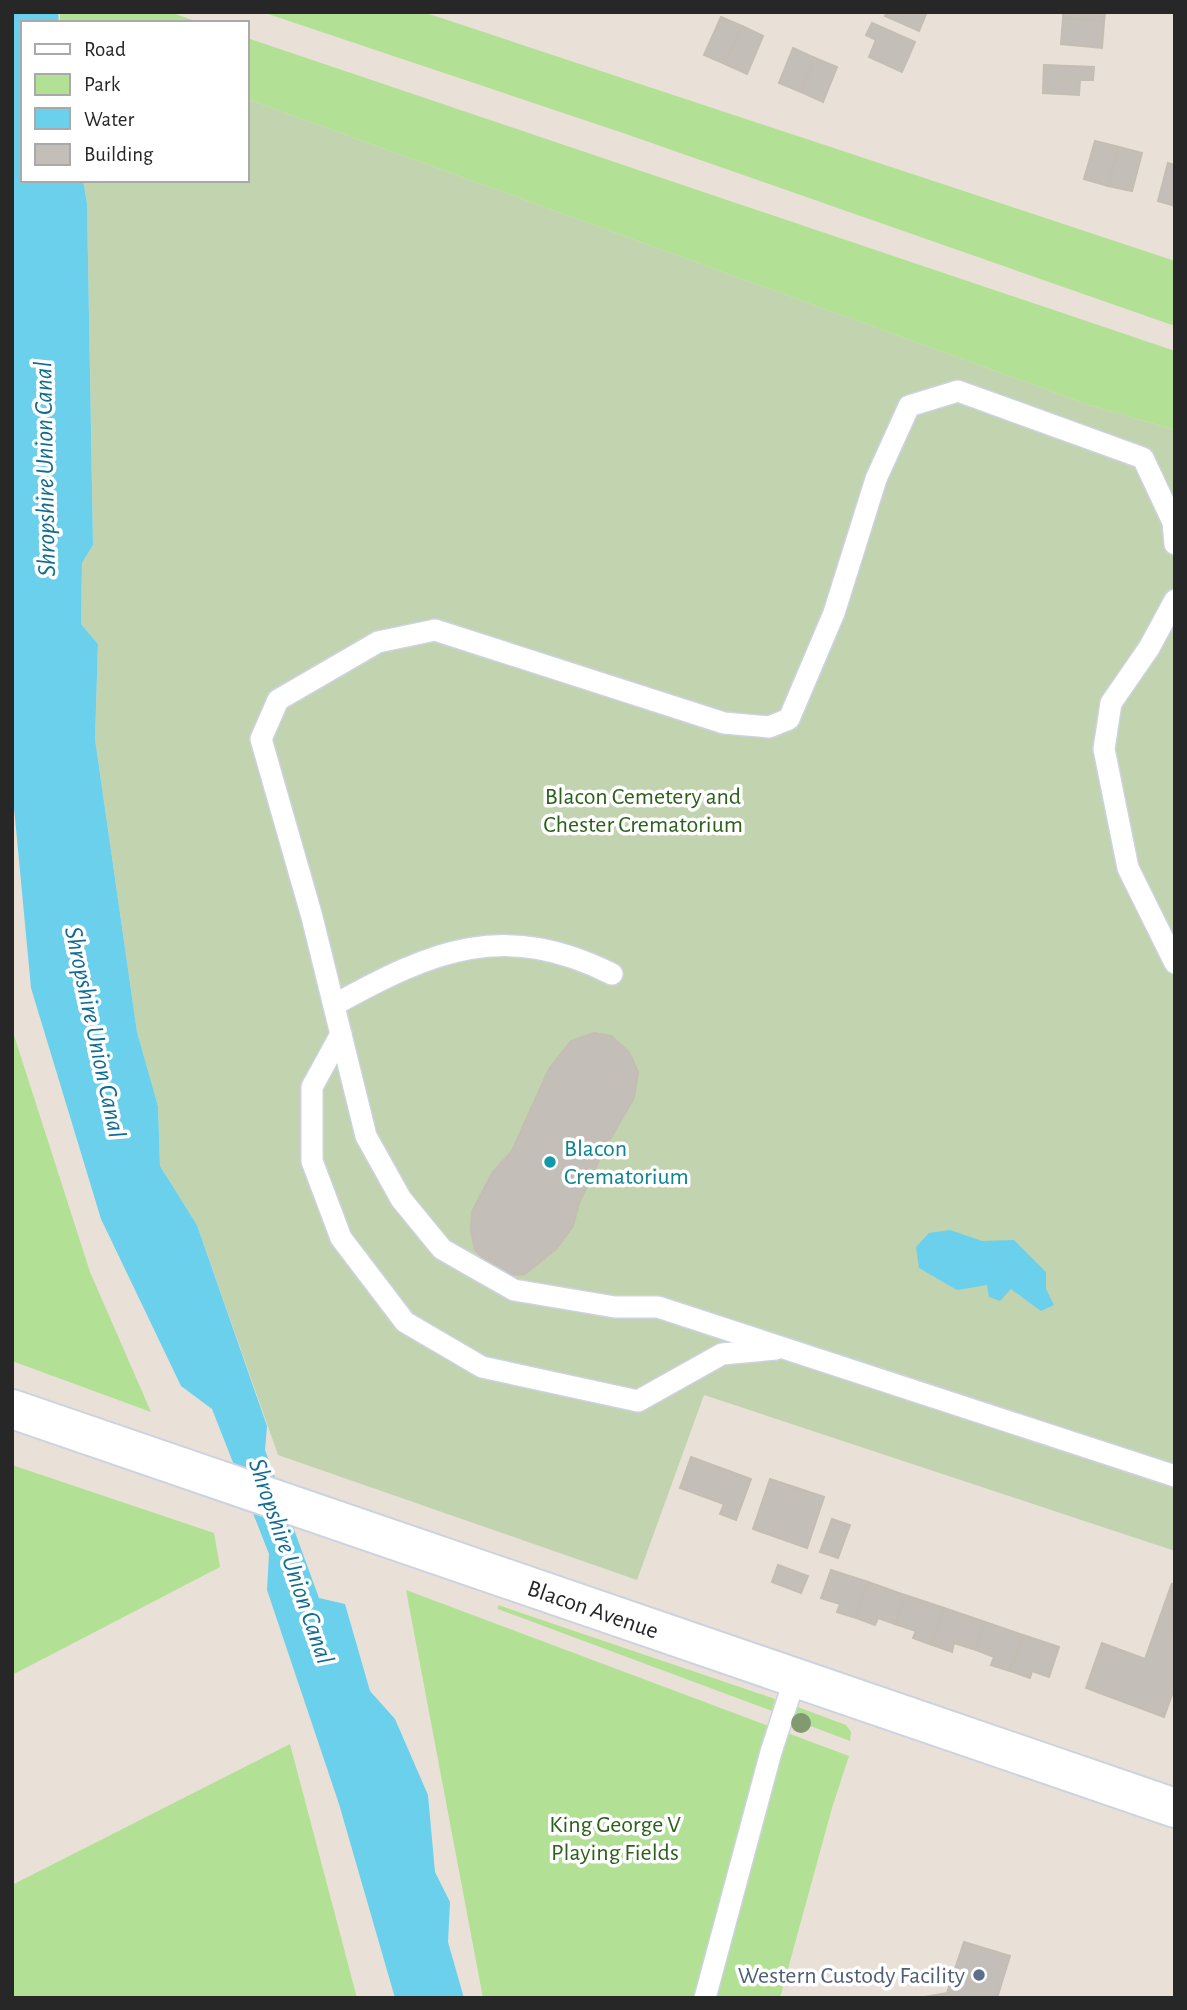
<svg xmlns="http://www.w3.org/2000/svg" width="1187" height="2010" font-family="'Alegreya Sans',sans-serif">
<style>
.green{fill:#b2e094}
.cemetery{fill:#c2d3af}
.water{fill:#6bd0eb}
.building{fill:#c4beb8;stroke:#c4bdb2;stroke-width:2}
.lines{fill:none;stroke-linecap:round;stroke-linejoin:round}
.service-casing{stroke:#cdd2e0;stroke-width:24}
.tertiary-casing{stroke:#cdd2e0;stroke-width:42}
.service{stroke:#fff;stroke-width:21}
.tertiary{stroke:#fff;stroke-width:38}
.tree{fill:#819a70}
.culture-dot{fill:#0f9aa8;stroke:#fff;stroke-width:2.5}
.service-dot{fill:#5c6f8a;stroke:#fff;stroke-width:2.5}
.labels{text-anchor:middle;stroke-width:7;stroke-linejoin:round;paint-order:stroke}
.park-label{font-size:24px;fill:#2c601a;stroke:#fff}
.culture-label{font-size:24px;fill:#0d838f;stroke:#fff;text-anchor:start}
.street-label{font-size:24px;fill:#272727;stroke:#fff}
.service-label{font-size:24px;fill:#4e5e75;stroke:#fff;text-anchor:end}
.water-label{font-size:26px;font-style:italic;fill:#0f6c92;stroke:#fff}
</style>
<rect width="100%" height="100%" fill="#e9e1d8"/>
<g class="green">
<polygon points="60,12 170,12 201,23 60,23"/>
<polygon points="262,12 423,12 1175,261 1175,326 623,133"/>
<polygon points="247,38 1175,351 1175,430 1089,405 247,99"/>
<polygon points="12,1029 90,1272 151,1412 12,1361"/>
<polygon points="12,1465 214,1533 220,1567 12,1675"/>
<polygon points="406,1590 849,1756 832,1808 780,1998 483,1998"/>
<polygon points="498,1605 775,1699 772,1711 498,1609"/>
<polygon points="795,1706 846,1725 851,1732 850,1741 792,1719"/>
<polygon points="290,1744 357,1998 12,1998 12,1885"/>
</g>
<polygon class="cemetery" points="247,99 1089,405 1175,430 1175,1551 704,1395 637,1580 278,1455 197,1225 160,1166 158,1106 137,1032 95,739 98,644 81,624 82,563 93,545 87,203 83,180 247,180"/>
<g class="water">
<polygon points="12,12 58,12 59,23 23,23 23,180 83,180 87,203 93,545 82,563 81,624 98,644 95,739 137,1032 158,1106 160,1166 197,1225 267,1426 265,1450 319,1598 345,1604 370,1691 395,1719 428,1795 435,1872 450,1902 448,1942 464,1998 395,1998 339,1804 267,1590 269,1554 212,1409 181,1386 101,1219 31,988 12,786"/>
<polygon points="950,1230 982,1241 1014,1240 1046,1272 1046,1289 1054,1305 1041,1311 1011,1289 1000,1301 989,1297 987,1285 957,1290 919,1268 916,1247 929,1233"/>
</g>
<g class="building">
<polygon points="886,12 927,12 919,31 885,16"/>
<polygon points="1063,12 1105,12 1104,22 1063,18"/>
<polygon points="721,17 742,26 725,64 704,55"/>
<polygon points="1063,18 1104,22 1102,48 1061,44"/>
<polygon points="872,23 915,42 902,72 869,57 876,40 866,35"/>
<polygon points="742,26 763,36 747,74 725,64"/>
<polygon points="793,48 815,58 801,92 779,83"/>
<polygon points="815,58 837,67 823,102 801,92"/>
<polygon points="1044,65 1094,67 1093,80 1080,80 1079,95 1043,93"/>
<polygon points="1095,141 1119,147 1108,186 1084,179"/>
<polygon points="1119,147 1142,153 1132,191 1108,186"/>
<polygon points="1168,163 1175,165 1175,206 1158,201"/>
<polygon points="594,1033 611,1036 629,1052 638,1072 634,1098 606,1146 579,1203 573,1226 556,1249 525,1274 510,1275 491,1266 475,1250 471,1231 472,1212 492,1173 512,1151 549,1069 571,1041"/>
<polygon points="691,1457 751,1479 736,1520 720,1514 724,1504 680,1488"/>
<polygon points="770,1479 824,1497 807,1548 753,1529"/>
<polygon points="832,1519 850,1525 838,1558 820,1552"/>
<polygon points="778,1565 808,1576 801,1593 772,1582"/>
<polygon points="831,1570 868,1582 856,1618 837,1612 840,1604 821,1598"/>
<polygon points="868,1582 905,1595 895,1624 878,1618 875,1625 856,1618"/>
<polygon points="1172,1583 1175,1686 1164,1717 1086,1688 1102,1643 1145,1659"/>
<polygon points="905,1595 944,1608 932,1645 913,1638 916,1631 895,1624"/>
<polygon points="944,1608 985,1622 976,1650 954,1643 952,1652 932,1645"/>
<polygon points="985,1622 1023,1635 1010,1671 991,1665 994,1657 976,1650"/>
<polygon points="1023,1635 1059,1647 1049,1677 1032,1671 1030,1678 1010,1671"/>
<polygon points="964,1942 1010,1956 997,1998 919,1998 947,1993"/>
</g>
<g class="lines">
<defs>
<g id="service">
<polyline points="1175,544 1173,522 1143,458 958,391 909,406 876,479 834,613 789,719 769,727 724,723 435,630 378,642 278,700 261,739 312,917 366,1136 401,1199 442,1249 514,1290 615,1307 658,1307 1175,1476"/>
<polyline points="1175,600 1149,648 1111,703 1104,749 1128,868 1175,963"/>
<path d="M334,1005C433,950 504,920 612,974"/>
<polyline points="341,1034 312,1087 312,1161 341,1238 405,1322 482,1367 638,1401 722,1354 776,1349"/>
<polyline points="705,1998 771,1752 795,1678"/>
</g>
<polyline id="tertiary" points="12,1409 1175,1808"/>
</defs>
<use href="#service" class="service-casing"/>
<use href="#tertiary" class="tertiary-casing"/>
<use href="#service" class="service"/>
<use href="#tertiary" class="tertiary"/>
</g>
<circle class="tree" cx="801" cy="1723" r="10"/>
<circle class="culture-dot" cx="550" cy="1162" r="7"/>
<circle class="service-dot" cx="979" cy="1975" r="7"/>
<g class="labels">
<g class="park-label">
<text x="643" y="804">Blacon Cemetery and<tspan x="643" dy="28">Chester Crematorium</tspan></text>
<text x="615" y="1832">King George V<tspan x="615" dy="28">Playing Fields</tspan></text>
</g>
<g class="culture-label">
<text x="564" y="1156">Blacon<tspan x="564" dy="28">Crematorium</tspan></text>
</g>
<g class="street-label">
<text transform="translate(593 1609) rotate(19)" y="8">Blacon Avenue</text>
</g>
<g class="service-label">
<text x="965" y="1983">Western Custody Facility</text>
</g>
<g class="water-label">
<text transform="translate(44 469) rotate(-91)" y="9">Shropshire Union Canal</text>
<text transform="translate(96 1032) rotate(78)" y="9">Shropshire Union Canal</text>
<text transform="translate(292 1561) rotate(71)" y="9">Shropshire Union Canal</text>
</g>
</g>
<rect width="1187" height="2010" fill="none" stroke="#272727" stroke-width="28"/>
<rect x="21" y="21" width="228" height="161" fill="#ffffff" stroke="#a9a9a9" stroke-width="2"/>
<rect x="35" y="44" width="35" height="10" fill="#ffffff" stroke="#a9a9a9" stroke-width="2"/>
<text x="84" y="56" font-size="21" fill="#272727">Road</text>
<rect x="35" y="74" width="35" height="21" fill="#b2e094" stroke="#a9a9a9" stroke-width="2"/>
<text x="84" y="91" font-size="21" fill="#272727">Park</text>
<rect x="35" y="108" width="35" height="21" fill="#6bd0eb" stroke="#a9a9a9" stroke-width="2"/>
<text x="84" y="126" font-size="21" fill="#272727">Water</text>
<rect x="35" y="144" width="35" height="21" fill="#c4beb8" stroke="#a9a9a9" stroke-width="2"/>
<text x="84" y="161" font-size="21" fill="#272727">Building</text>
</svg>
